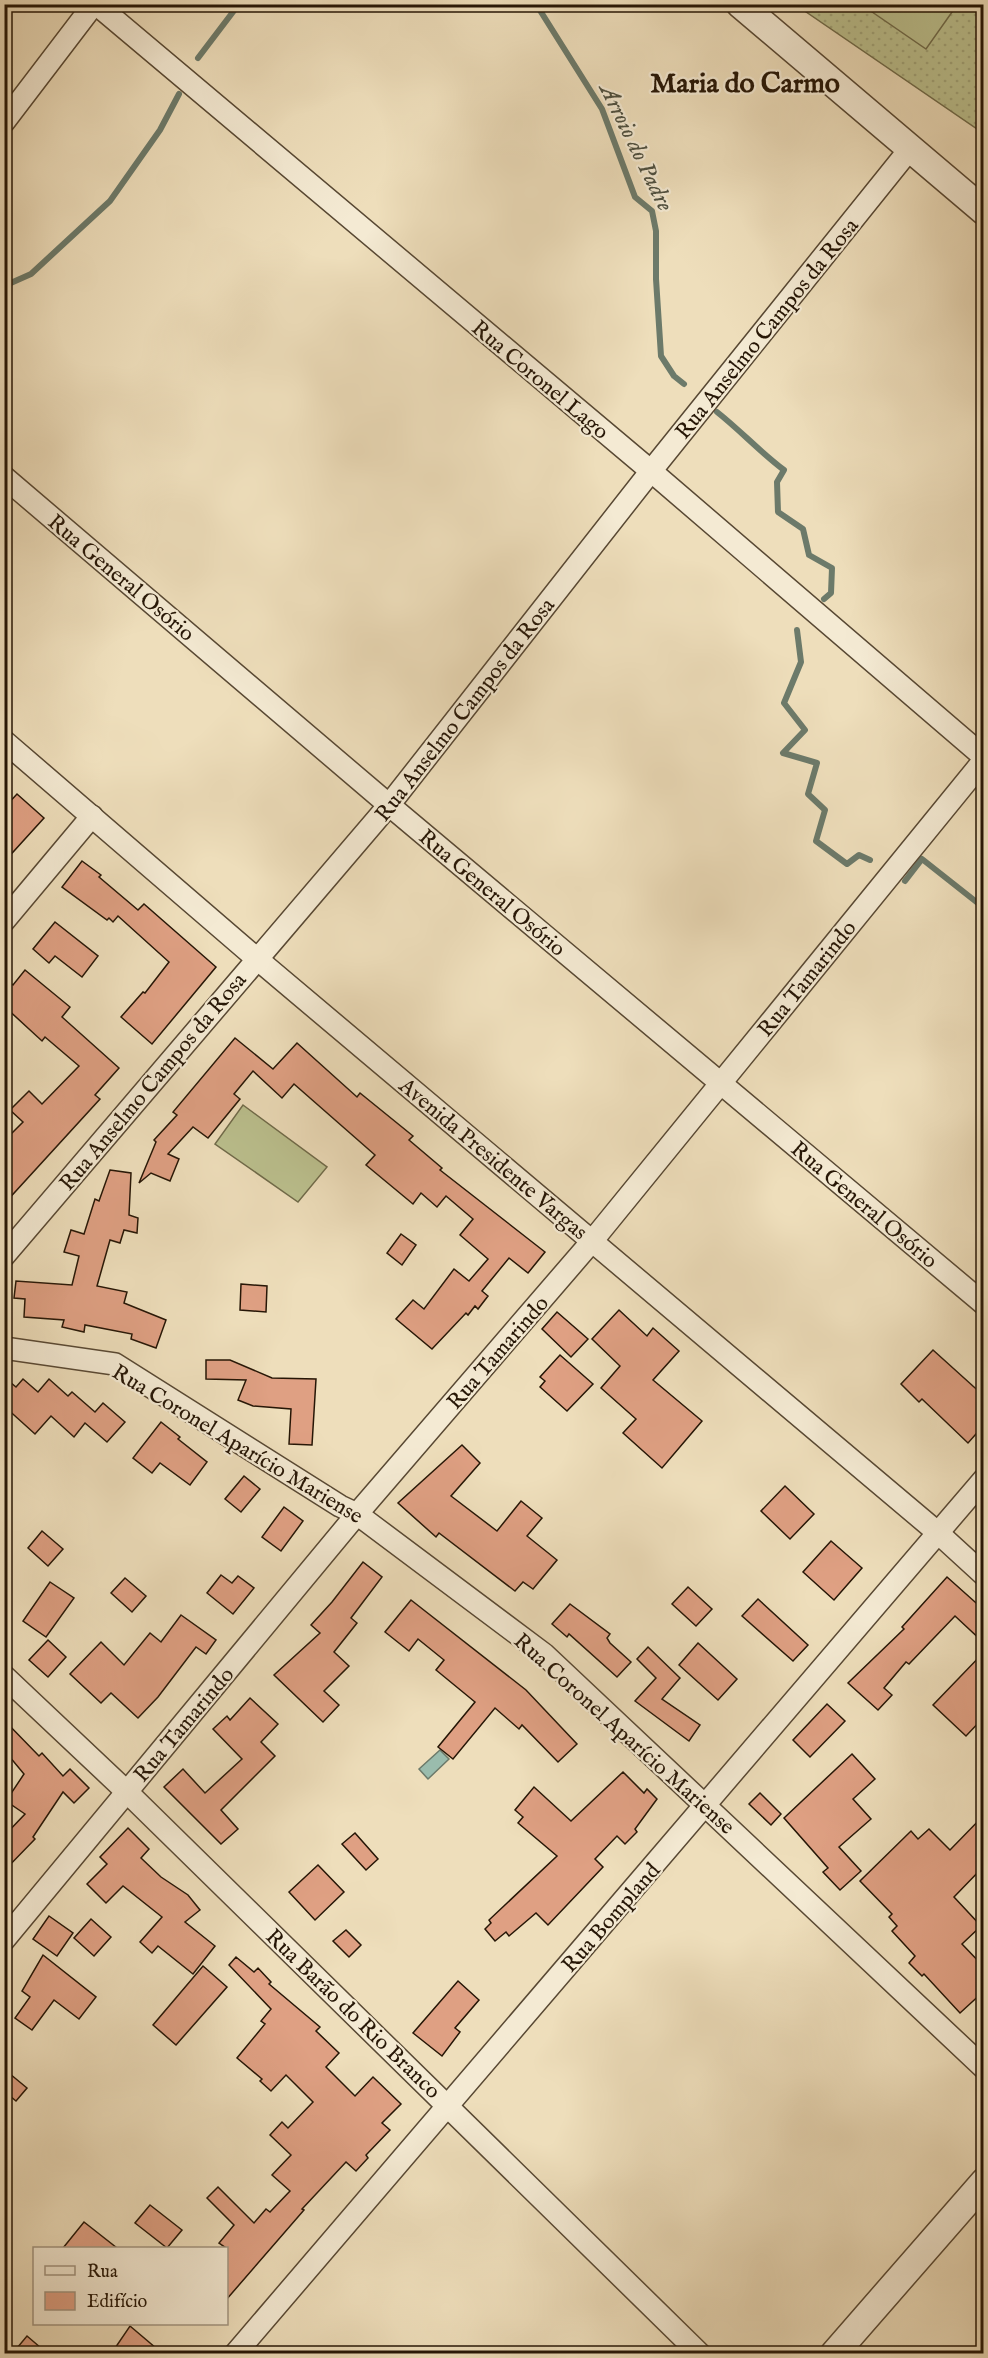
<svg xmlns="http://www.w3.org/2000/svg" width="988" height="2358" font-family="'IM FELL English',serif">
<style>
.grass{fill:url(#grass-dots);stroke:#706b4a;stroke-width:1.5}
.pitch{fill:#bbc08e;stroke:#706b4a;stroke-width:1.5}
.water{fill:#9abcad;stroke:#6c7a6a;stroke-width:1.5}
.lines{fill:none;stroke-linecap:round;stroke-linejoin:round}
.stream{stroke:#6c7a6a;stroke-width:6}
.building{fill:#dfa083;stroke:#261606;stroke-width:1.5}
.minor-casing{stroke:#584833;stroke-width:24}
.tertiary-casing{stroke:#584833;stroke-width:30}
.minor{stroke:#f4ead3;stroke-width:21}
.tertiary{stroke:#f4ead3;stroke-width:27}
.labels{text-anchor:middle;stroke-width:4.5;stroke-linejoin:round;paint-order:stroke}
.street-label{font-size:22px;fill:#261606;stroke:#f4ead3}
.water-label{font-size:24px;font-style:italic;fill:#4f5040;stroke:#f4ead3}
.district-label{font-size:28px;font-weight:bold;fill:#261606;stroke:#f4ead3}
</style>
<defs>
<pattern id="grass-dots" width="8" height="8" patternUnits="userSpaceOnUse" patternTransform="scale(1.5)"><rect width="8" height="8" fill="#bbc08e"/><path d="M2 2h.1M6 6h.1" fill="none" stroke="#a1a479" stroke-width="1.8" stroke-linecap="round"/></pattern>
</defs>
<rect width="100%" height="100%" fill="#eedebb"/>
<filter id="stains"><feTurbulence type="fractalNoise" baseFrequency=".00333" numOctaves="4"/><feColorMatrix values="0 0 0 0 .2 0 0 0 0 .09 0 0 0 0 .02 0 0 0 .5 -.17"/></filter>
<radialGradient id="worn" r=".72"><stop offset=".6" stop-color="#630" stop-opacity="0"/><stop offset="1" stop-color="#630" stop-opacity=".3"/></radialGradient>
<polygon class="grass" points="796,5 983,5 983,133"/>
<g class="pitch">
<polygon points="862,5 957,4 957,5 926,49"/>
<polygon points="243,1105 327,1167 298,1202 215,1144"/>
</g>
<polygon class="water" points="440,1750 449,1759 428,1779 419,1769"/>
<g class="lines">
<g class="stream">
<polyline points="536,4 602,109 635,197 652,211 656,231 656,279 661,356 674,376 684,384"/>
<polyline points="198,58 239,4"/>
<polyline points="4,286 31,274 110,201 160,130 179,94"/>
<path d="M717,412C741,431 760,452 784,470L777,482L778,512L803,529L809,555L832,568L831,593L824,599"/>
<polyline points="797,630 801,662 784,703 805,730 783,753 817,763 808,794 825,810 816,841 847,864 859,855 870,860"/>
<polyline points="905,881 922,859 979,904 984,934"/>
</g>
</g>
<g class="building">
<polygon points="17,794 44,818 4,862 4,808"/>
<polygon points="82,861 101,875 99,877 138,910 144,904 216,967 152,1044 121,1017 143,992 145,993 169,962 118,916 113,922 109,918 107,920 62,887"/>
<polygon points="55,922 98,956 82,977 55,956 49,963 33,949"/>
<polygon points="25,970 70,1007 62,1017 119,1068 95,1095 100,1099 4,1204 4,1141 23,1122 10,1110 29,1091 42,1104 79,1066 45,1037 42,1041 4,1006 4,978 13,985"/>
<polygon points="235,1038 273,1069 297,1043 357,1097 360,1093 413,1136 409,1140 442,1168 440,1170 545,1252 528,1273 509,1258 482,1291 488,1296 478,1309 475,1306 468,1315 466,1313 432,1349 396,1319 413,1300 424,1309 454,1269 469,1281 488,1259 460,1235 473,1219 446,1196 437,1207 421,1193 413,1204 366,1165 375,1155 294,1084 282,1098 253,1071 234,1094 240,1099 208,1138 193,1127 168,1154 179,1159 170,1181 151,1173 139,1183 156,1142 154,1140 177,1115 173,1112"/>
<polygon points="110,1170 131,1173 129,1215 138,1218 137,1233 124,1230 120,1243 110,1240 97,1286 127,1292 124,1303 166,1320 156,1348 131,1339 132,1334 85,1325 84,1332 62,1327 64,1320 24,1317 25,1299 14,1298 16,1281 72,1285 79,1256 64,1252 71,1230 84,1234 95,1199 99,1201"/>
<polygon points="401,1234 416,1245 402,1265 387,1253"/>
<polygon points="241,1284 267,1286 266,1312 240,1310"/>
<polygon points="619,1310 647,1336 653,1328 679,1351 653,1380 702,1421 662,1468 623,1433 636,1419 601,1388 620,1366 592,1339"/>
<polygon points="557,1312 588,1339 571,1357 542,1329"/>
<polygon points="933,1350 984,1396 984,1425 968,1443 922,1399 919,1402 901,1384"/>
<polygon points="560,1355 593,1384 567,1411 540,1387 545,1381 540,1377"/>
<polygon points="206,1360 230,1360 272,1378 316,1379 312,1445 289,1444 291,1409 253,1406 238,1400 246,1380 206,1379"/>
<polygon points="4,1377 16,1387 23,1379 38,1392 49,1379 68,1396 72,1392 95,1412 103,1403 125,1422 107,1442 85,1423 74,1437 51,1416 35,1434 4,1406"/>
<polygon points="161,1422 180,1437 178,1439 207,1462 190,1485 160,1463 152,1473 133,1458"/>
<polygon points="462,1445 480,1463 451,1496 497,1531 521,1501 542,1518 527,1536 557,1560 533,1589 523,1582 515,1591 439,1533 436,1537 398,1503"/>
<polygon points="244,1476 260,1489 241,1512 225,1499"/>
<polygon points="785,1486 814,1514 790,1539 761,1511"/>
<polygon points="284,1507 303,1521 281,1551 262,1537"/>
<polygon points="42,1531 63,1549 48,1566 28,1548"/>
<polygon points="831,1541 862,1568 834,1600 803,1572"/>
<polygon points="363,1562 382,1577 351,1618 357,1623 334,1652 349,1666 324,1691 339,1705 323,1722 274,1675 320,1633 311,1625 332,1602"/>
<polygon points="221,1575 232,1583 238,1576 254,1588 233,1614 207,1593"/>
<polygon points="947,1577 984,1610 984,1643 955,1616 909,1664 906,1662 884,1688 892,1695 878,1710 848,1683 904,1629 902,1627"/>
<polygon points="125,1578 146,1596 132,1612 111,1593"/>
<polygon points="50,1582 74,1598 46,1637 23,1621"/>
<polygon points="688,1587 712,1609 696,1626 672,1604"/>
<polygon points="758,1599 808,1645 793,1661 742,1616"/>
<polygon points="411,1600 526,1690 577,1744 558,1762 522,1725 519,1729 495,1708 453,1759 438,1747 475,1702 436,1670 444,1660 418,1639 409,1651 385,1632"/>
<polygon points="570,1604 610,1634 607,1638 610,1643 631,1662 617,1677 569,1634 567,1637 552,1624"/>
<polygon points="181,1615 216,1640 206,1654 196,1647 158,1697 138,1718 111,1693 101,1703 70,1674 101,1642 124,1665 150,1633 161,1642"/>
<polygon points="48,1640 66,1657 48,1677 29,1660"/>
<polygon points="698,1643 737,1679 718,1700 679,1665"/>
<polygon points="648,1647 680,1678 662,1699 700,1725 689,1741 635,1701 656,1678 637,1659"/>
<polygon points="984,1652 984,1717 966,1736 933,1705"/>
<polygon points="250,1698 278,1724 261,1742 275,1756 221,1810 238,1829 221,1844 164,1787 183,1769 205,1793 242,1759 213,1729 227,1716 230,1720"/>
<polygon points="827,1704 845,1721 810,1757 793,1740"/>
<polygon points="4,1720 39,1756 42,1753 63,1776 70,1769 89,1788 74,1803 63,1792 33,1837 35,1839 4,1871 4,1836 25,1814 6,1801 24,1774 4,1750"/>
<polygon points="852,1754 875,1779 853,1799 871,1819 839,1847 861,1871 840,1890 823,1872 828,1868 784,1818"/>
<polygon points="623,1772 644,1793 647,1789 657,1799 635,1829 637,1832 625,1844 617,1836 595,1859 603,1867 548,1925 536,1913 509,1936 506,1932 495,1941 485,1929 491,1923 489,1920 557,1856 518,1823 523,1817 515,1810 534,1787 571,1821"/>
<polygon points="760,1793 781,1814 771,1825 749,1804"/>
<polygon points="984,1815 984,1866 954,1897 981,1926 962,1944 984,1967 984,1991 960,2013 924,1974 922,1976 909,1963 915,1956 892,1931 897,1926 889,1917 892,1914 860,1881 911,1831 918,1839 929,1829 950,1850"/>
<polygon points="128,1828 149,1849 141,1858 161,1877 188,1895 200,1910 185,1922 215,1946 193,1974 158,1946 152,1953 140,1942 162,1917 123,1886 106,1903 87,1884 107,1864 100,1857"/>
<polygon points="355,1833 378,1859 366,1870 342,1844"/>
<polygon points="318,1865 344,1892 315,1920 289,1892"/>
<polygon points="49,1916 73,1933 57,1956 33,1939"/>
<polygon points="91,1919 111,1937 94,1956 74,1938"/>
<polygon points="346,1930 361,1945 349,1957 333,1941"/>
<polygon points="43,1955 96,1997 79,2019 54,2000 32,2030 15,2018 30,1997 22,1991"/>
<polygon points="236,1957 254,1972 258,1968 271,1982 269,1984 320,2027 316,2031 339,2053 326,2067 355,2096 373,2077 401,2104 382,2123 390,2130 366,2155 368,2158 356,2171 346,2162 302,2209 304,2210 226,2300 226,2248 219,2243 234,2225 207,2198 218,2187 254,2223 266,2209 270,2212 290,2191 272,2175 291,2155 270,2135 282,2122 288,2128 313,2102 286,2075 271,2091 260,2081 262,2079 237,2058 265,2024 261,2021 271,2009 229,1965"/>
<polygon points="203,1966 227,1987 176,2045 153,2025"/>
<polygon points="458,1981 479,2000 455,2028 460,2032 442,2056 413,2033"/>
<polygon points="4,2069 27,2088 16,2101 4,2091"/>
<polygon points="150,2205 182,2230 167,2248 135,2223"/>
<polygon points="84,2222 117,2248 63,2248"/>
<polygon points="130,2326 163,2354 111,2354"/>
<polygon points="27,2336 48,2354 12,2354"/>
</g>
<g class="lines">
<defs>
<g id="minor">
<polyline points="96,4 651,471 984,757"/>
<polyline points="4,122 94,4"/>
<polyline points="4,477 389,805 984,1304"/>
<polyline points="4,741 256,958 937,1532 984,1575"/>
<polyline points="4,921 92,816"/>
<polyline points="4,1256 389,805 651,471 909,150"/>
<polyline points="4,1348 115,1364 340,1506 357,1514 544,1654 984,2068"/>
<polyline points="4,1676 127,1792 700,2354"/>
<polyline points="4,1940 357,1514 593,1240 984,760"/>
<polyline points="235,2354 984,1479"/>
</g>
<g id="tertiary">
<polyline points="740,4 984,211"/>
<polyline points="834,2354 984,2182"/>
</g>
</defs>
<use href="#minor" class="minor-casing"/>
<use href="#tertiary" class="tertiary-casing"/>
<use href="#minor" class="minor"/>
<use href="#tertiary" class="tertiary"/>
</g>
<g class="labels">
<g class="street-label">
<text transform="translate(766 328) rotate(-51)" y="8">Rua Anselmo Campos da Rosa</text>
<text transform="translate(541 379) rotate(40)" y="8">Rua Coronel Lago</text>
<text transform="translate(122 577) rotate(40)" y="8">Rua General Osório</text>
<text transform="translate(464 709) rotate(-52)" y="8">Rua Anselmo Campos da Rosa</text>
<text transform="translate(493 892) rotate(40)" y="8">Rua General Osório</text>
<text transform="translate(806 978) rotate(-51)" y="8">Rua Tamarindo</text>
<text transform="translate(152 1081) rotate(-50)" y="8">Rua Anselmo Campos da Rosa</text>
<text transform="translate(494 1158) rotate(40)" y="8">Avenida Presidente Vargas</text>
<text transform="translate(865 1204) rotate(40)" y="8">Rua General Osório</text>
<text transform="translate(497 1352) rotate(-49)" y="8">Rua Tamarindo</text>
<text transform="translate(238 1443) rotate(31)" y="8">Rua Coronel Aparício Mariense</text>
<text transform="translate(183 1724) rotate(-50)" y="8">Rua Tamarindo</text>
<text transform="translate(625 1733) rotate(42)" y="8">Rua Coronel Aparício Mariense</text>
<text transform="translate(610 1917) rotate(-49)" y="8">Rua Bompland</text>
<text transform="translate(354 2013) rotate(44)" y="8">Rua Barão do Rio Branco</text>
</g>
<g class="water-label">
<text transform="translate(637 147) rotate(64)" y="8">Arroio do Padre</text>
</g>
<g class="district-label">
<text x="745" y="92">Maria do Carmo</text>
</g>
</g>
<rect width="988" height="2358" fill="none" stroke="#eedebb" stroke-width="24"/>
<rect x="6" y="6" width="976" height="2346" fill="none" stroke="#261606" stroke-width="3"/>
<rect x="12" y="12" width="964" height="2334" fill="none" stroke="#261606" stroke-width="1.5"/>
<rect x="33" y="2247" width="195" height="78" fill="#f4ead3" stroke="#a29581" stroke-width="1.5"/>
<rect x="45" y="2266" width="30" height="9" fill="#f4ead3" stroke="#a29581" stroke-width="1.5"/>
<text x="87" y="2277" font-size="18" fill="#261606">Rua</text>
<rect x="45" y="2292" width="30" height="18" fill="#dfa083" stroke="#a29581" stroke-width="1.5"/>
<text x="87" y="2307" font-size="18" fill="#261606">Edifício</text>
<rect width="100%" height="100%" filter="url(#stains)"/>
<rect width="100%" height="100%" fill="url(#worn)"/>
</svg>
